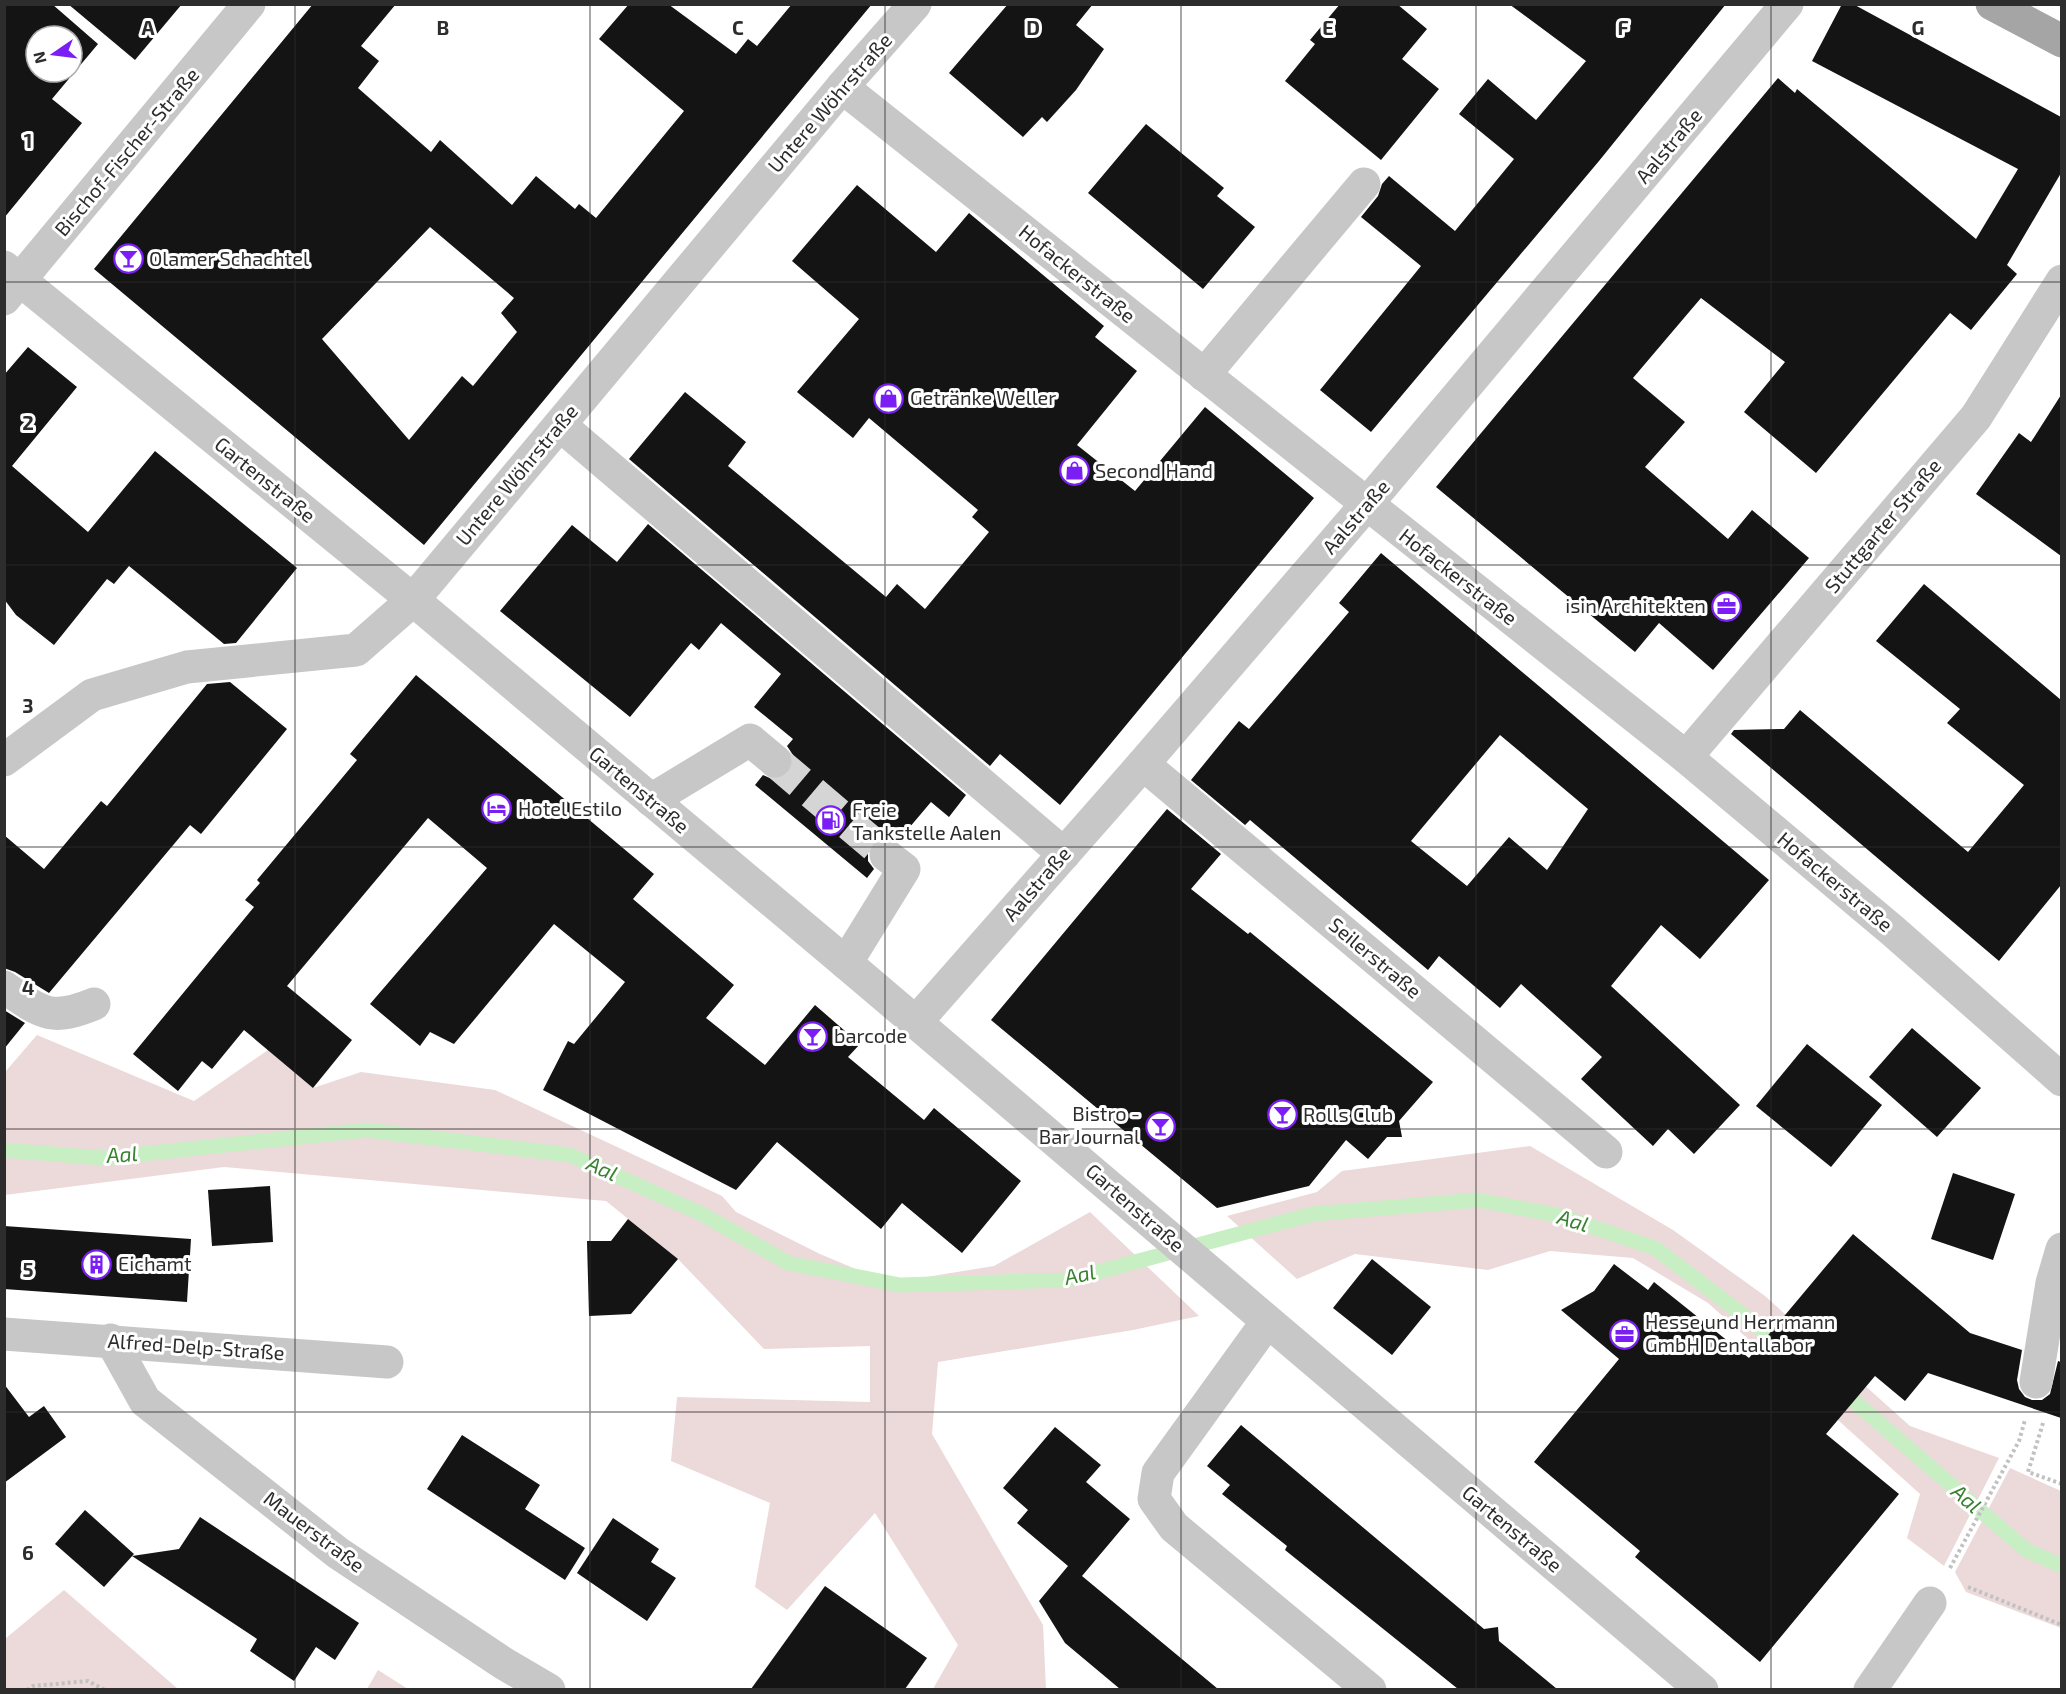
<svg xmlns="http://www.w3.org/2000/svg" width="2066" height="1694" font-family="'Exo 2',sans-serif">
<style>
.green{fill:#ecd9da}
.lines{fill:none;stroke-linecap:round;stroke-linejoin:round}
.stream{stroke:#c8eec3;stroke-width:15}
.building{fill:#141414;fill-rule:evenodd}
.minor-tunnel{stroke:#d5d5d5;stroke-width:33;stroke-dasharray:33 16;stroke-linecap:butt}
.path{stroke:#c1c1c1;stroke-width:4;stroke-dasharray:3 3;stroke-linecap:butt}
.minor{stroke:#c7c7c7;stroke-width:33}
.major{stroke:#a5a5a5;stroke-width:33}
.grid{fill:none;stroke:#2d2d2d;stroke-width:1.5;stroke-opacity:0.55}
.labels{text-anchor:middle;stroke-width:6;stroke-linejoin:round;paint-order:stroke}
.street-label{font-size:20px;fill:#2d2d2d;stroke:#fff}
.poi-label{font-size:20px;fill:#2d2d2d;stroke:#fff;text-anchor:start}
.water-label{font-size:21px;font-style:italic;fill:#38822f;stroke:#fff}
.grid-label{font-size:20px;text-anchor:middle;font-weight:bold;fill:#2d2d2d;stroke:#fff;stroke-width:6;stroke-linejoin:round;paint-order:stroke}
</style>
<rect width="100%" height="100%" fill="#fff"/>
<g class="green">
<polygon points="37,1035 194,1101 268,1050 313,1088 361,1072 495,1090 722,1196 736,1212 820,1254 889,1283 994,1266 1090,1212 1199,1316 1133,1330 938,1362 932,1434 1043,1625 1046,1689 933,1689 958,1645 875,1513 787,1610 755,1587 770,1503 671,1461 677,1397 870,1402 870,1346 764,1349 678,1259 606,1201 224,1167 5,1195 5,1072"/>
<polygon points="1530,1146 1673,1230 1765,1296 1910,1426 1999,1458 1944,1566 1907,1538 1920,1494 1708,1303 1633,1258 1550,1251 1488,1270 1355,1254 1297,1279 1227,1216 1317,1192 1342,1171"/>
<polygon points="2010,1468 2061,1491 2061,1628 1966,1592 1955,1572"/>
<polygon points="64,1590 178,1689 5,1689 5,1639"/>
<polygon points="378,1670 408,1689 367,1689"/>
</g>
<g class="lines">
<g class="stream">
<polyline points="4,1150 104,1158 366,1130 570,1155 702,1214 788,1263 900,1285 1068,1280 1313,1214 1477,1200 1557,1215 1655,1248 1785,1347"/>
<polyline points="1840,1389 2026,1550 2062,1566"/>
</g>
</g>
<g class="building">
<path d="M4,4H52L98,44L52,99L82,123L4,218ZM36,36H72V72H36Z"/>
<polygon points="68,4 182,4 135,60"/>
<path d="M313,4H396L361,46L379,61L358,88L431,152L440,140L512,205L536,176L575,209L579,204L596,218L684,111L599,39L629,4H668L736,54L748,39L757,46L792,4H872L424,545L94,269ZM430,227L514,298L501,313L517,332L473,386L462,376L409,440L322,339Z"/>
<polygon points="1008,4 1093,4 1076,25 1104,49 1076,90 1047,122 1042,117 1023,137 949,73"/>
<polygon points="1340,4 1397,4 1427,29 1402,59 1439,89 1381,160 1285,81 1315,44 1310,40"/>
<polygon points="1509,4 1726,4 1599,161 1371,432 1320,390 1421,266 1361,217 1378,196 1382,184 1389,176 1455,231 1514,159 1459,114 1488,79 1536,120 1586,61"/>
<polygon points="1842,4 1853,4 2061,117 2061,173 2007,265 2017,274 1971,330 1950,313 1816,473 1744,412 1785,362 1701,298 1633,378 1685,422 1645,467 1728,539 1752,510 1809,558 1713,670 1659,623 1635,652 1436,487 1778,78 1795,93 1797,89 1976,239 2018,169 1812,61"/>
<polygon points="1146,124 1224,188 1217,196 1255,227 1203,289 1088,193"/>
<polygon points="857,185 936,252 969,213 1104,326 1095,337 1137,371 1077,445 1135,491 1205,407 1314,498 1060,805 1000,754 990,766 629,459 685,392 746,442 728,466 886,597 897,584 925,609 989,532 972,517 978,510 869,418 853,438 797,392 859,319 792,261"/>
<polygon points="28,347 77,387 12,466 88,532 155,451 297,568 236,643 224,644 129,566 114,584 107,579 54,645 16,615 4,599 4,375"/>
<polygon points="2061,395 2061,556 1976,494 2019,433 2031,442"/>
<polygon points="648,524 966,795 949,817 931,802 898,841 889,837 878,838 871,844 868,852 868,861 874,869 867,878 755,785 763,775 772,779 782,778 789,773 793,765 793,755 787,746 793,739 754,707 781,674 721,623 699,650 691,643 630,717 500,611 572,525 617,562"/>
<path d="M1381,553L1769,880L1700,959L1661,925L1611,986L1740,1105L1694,1154L1668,1129L1653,1146L1581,1079L1602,1057L1521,984L1500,1008L1439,956L1428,970L1250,820L1245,825L1191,780L1239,721L1249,729L1349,612L1339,603ZM1500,735L1588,809L1547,870L1509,837L1467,886L1411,841Z"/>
<polygon points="1924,584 2061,700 2061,885 1999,961 1731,734 1734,730 1784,729 1800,710 1968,852 2024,785 1947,723 1960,709 1876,641"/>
<polygon points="416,675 654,874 633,899 734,985 706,1018 765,1065 815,1005 860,1044 848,1057 924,1120 934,1108 1021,1181 962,1253 902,1203 881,1229 777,1142 736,1190 543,1090 568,1041 574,1044 625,982 554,924 454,1044 430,1032 420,1046 370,1004 487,868 428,818 287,986 352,1040 313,1088 244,1030 212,1069 202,1061 178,1091 133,1054 254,907 245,900 260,883 257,880 357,760 350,754"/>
<polygon points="230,682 287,729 201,834 190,825 49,993 15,972 4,968 4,835 44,869 101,801 107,806 207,684"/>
<polygon points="1167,809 1221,854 1191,889 1248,934 1250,932 1433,1082 1399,1121 1402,1137 1387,1137 1368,1159 1346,1140 1309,1186 1217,1208 991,1020"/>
<polygon points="4,1010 25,1023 4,1049"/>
<polygon points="1912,1028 1981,1088 1937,1137 1869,1077"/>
<polygon points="1807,1044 1882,1105 1831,1167 1756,1106"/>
<polygon points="1953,1173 2015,1194 1993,1260 1931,1239"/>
<polygon points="270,1186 273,1242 212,1246 208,1190"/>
<polygon points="628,1219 678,1259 631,1314 589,1316 587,1241 611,1241"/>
<polygon points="4,1226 191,1239 187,1302 4,1289"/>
<polygon points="1853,1234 1970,1333 2022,1350 2017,1380 2019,1389 2025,1397 2032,1400 2042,1400 2050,1394 2058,1361 2061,1362 2061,1418 1928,1373 1905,1401 1875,1376 1826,1434 1899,1494 1760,1662 1635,1557 1640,1551 1534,1462 1619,1359 1561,1310 1594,1291 1614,1264 1648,1290 1654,1282 1749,1358"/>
<polygon points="1372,1259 1431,1307 1392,1355 1333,1308"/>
<polygon points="4,1384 29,1417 44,1406 66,1437 4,1483"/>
<polygon points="1241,1425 1484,1629 1498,1627 1499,1641 1557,1689 1458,1689 1285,1550 1287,1546 1222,1494 1230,1485 1207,1466"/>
<polygon points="1055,1427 1101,1465 1086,1482 1130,1519 1082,1576 1218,1689 1120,1689 1065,1643 1039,1601 1068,1566 1017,1523 1028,1510 1003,1488"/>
<polygon points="462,1435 540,1485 525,1509 585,1548 565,1580 427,1489"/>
<polygon points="85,1510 134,1554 104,1587 55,1544"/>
<polygon points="200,1517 359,1623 335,1660 316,1647 294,1681 250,1651 257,1639 132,1556 179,1549"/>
<polygon points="613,1518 659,1549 651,1562 676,1578 647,1621 577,1573"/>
<polygon points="825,1586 927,1658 905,1689 751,1689"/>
</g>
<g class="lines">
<polyline class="minor-tunnel" points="775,761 886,855"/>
<g class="path">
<polyline points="2043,1423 2028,1472 2062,1484"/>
<polyline points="1950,1568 2019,1441 2025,1420"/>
<polyline points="1968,1587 2062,1625"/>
<polyline points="27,1690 33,1686 88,1681 105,1690"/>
</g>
<g class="minor">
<polyline points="842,87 1686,757 1893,931 2062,1080"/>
<polyline points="4,267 413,600 846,963 1702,1690"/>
<polyline points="4,299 249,4"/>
<polyline points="1204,375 1364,184"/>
<polyline points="560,425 1064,854"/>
<polyline points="1686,757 1976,417 2062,281"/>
<polyline points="4,760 92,695 187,667 356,650 413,600 842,87 915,4"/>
<polyline points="1143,764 1606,1152"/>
<polyline points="651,800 750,740 775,761"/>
<polyline points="846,963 904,869 886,855"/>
<path d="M4,987C42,1013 50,1022 94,1004"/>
<polyline points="916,1022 1143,764 1366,505 1787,4"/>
<polyline points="1267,1322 1158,1473 1154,1499 1174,1527 1370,1690"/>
<polyline points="4,1334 387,1362"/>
<polyline points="111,1340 145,1401 338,1553 503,1663 549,1690"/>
<polyline points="2036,1382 2052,1283 2062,1249"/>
<polyline points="1870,1690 1930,1603"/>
</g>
<polyline class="major" points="1992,4 2062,41"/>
</g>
<path class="grid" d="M295,4V1690M590,4V1690M885,4V1690M1181,4V1690M1476,4V1690M1771,4V1690M4,282H2062M4,565H2062M4,847H2062M4,1129H2062M4,1412H2062"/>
<defs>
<symbol id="bar-ring" viewBox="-11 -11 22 22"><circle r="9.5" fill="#fff" stroke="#7b1ef5" stroke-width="1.5"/><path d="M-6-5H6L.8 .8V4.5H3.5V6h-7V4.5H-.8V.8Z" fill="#7b1ef5"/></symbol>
<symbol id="shop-ring" viewBox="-11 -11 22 22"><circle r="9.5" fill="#fff" stroke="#7b1ef5" stroke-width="1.5"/><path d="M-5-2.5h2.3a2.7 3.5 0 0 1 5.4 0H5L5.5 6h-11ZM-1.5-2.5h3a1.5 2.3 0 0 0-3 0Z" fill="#7b1ef5"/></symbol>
<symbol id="office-ring" viewBox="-11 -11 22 22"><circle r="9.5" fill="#fff" stroke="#7b1ef5" stroke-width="1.5"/><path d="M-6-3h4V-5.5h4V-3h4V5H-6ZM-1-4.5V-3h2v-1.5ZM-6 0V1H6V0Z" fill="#7b1ef5"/></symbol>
<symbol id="hotel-ring" viewBox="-11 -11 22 22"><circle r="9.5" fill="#fff" stroke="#7b1ef5" stroke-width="1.5"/><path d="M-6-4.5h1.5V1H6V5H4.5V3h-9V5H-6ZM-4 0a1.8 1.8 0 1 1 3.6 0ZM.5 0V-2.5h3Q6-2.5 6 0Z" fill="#7b1ef5"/></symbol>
<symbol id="fuel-ring" viewBox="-11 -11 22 22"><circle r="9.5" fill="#fff" stroke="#7b1ef5" stroke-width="1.5"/><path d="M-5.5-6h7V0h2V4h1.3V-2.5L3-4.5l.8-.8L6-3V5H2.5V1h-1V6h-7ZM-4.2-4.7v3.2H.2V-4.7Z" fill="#7b1ef5"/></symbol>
<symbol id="building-ring" viewBox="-11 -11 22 22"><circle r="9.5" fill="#fff" stroke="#7b1ef5" stroke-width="1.5"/><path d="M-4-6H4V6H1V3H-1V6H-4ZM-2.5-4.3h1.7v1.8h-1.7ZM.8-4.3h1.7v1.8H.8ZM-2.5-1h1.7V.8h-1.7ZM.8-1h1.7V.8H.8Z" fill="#7b1ef5"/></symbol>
</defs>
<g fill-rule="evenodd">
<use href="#bar-ring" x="112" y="242" width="33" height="33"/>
<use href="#shop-ring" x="872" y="382" width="33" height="33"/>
<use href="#shop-ring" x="1058" y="454" width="33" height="33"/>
<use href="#office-ring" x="1710" y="590" width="33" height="33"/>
<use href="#hotel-ring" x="480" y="792" width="33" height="33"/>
<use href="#fuel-ring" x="814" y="804" width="33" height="33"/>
<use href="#bar-ring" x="796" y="1020" width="33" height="33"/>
<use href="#bar-ring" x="1266" y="1098" width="33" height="33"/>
<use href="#bar-ring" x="1144" y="1110" width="33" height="33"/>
<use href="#building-ring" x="80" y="1248" width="33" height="33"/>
<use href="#office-ring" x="1608" y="1318" width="33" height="33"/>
</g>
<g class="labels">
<g class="street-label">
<text transform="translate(830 103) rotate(-49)" y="7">Untere Wöhrstraße</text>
<text transform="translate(1669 146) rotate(-50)" y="7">Aalstraße</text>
<text transform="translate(127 152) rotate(-50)" y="7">Bischof-Fischer-Straße</text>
<text transform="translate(1077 274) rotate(39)" y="7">Hofackerstraße</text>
<text transform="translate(517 475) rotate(-50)" y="7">Untere Wöhrstraße</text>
<text transform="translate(265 480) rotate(39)" y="7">Gartenstraße</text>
<text transform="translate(1356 517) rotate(-49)" y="7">Aalstraße</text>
<text transform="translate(1883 526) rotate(-50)" y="7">Stuttgarter Straße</text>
<text transform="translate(1458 577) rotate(38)" y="7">Hofackerstraße</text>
<text transform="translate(639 790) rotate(40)" y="7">Gartenstraße</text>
<text transform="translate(1835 882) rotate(40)" y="7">Hofackerstraße</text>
<text transform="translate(1037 884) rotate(-49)" y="7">Aalstraße</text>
<text transform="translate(1375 958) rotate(40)" y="7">Seilerstraße</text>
<text transform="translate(1135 1208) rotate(41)" y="7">Gartenstraße</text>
<text transform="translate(196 1347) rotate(4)" y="7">Alfred-Delp-Straße</text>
<text transform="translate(1512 1529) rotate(40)" y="7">Gartenstraße</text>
<text transform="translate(314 1532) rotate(37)" y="7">Mauerstraße</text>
</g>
<g class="poi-label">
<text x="149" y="266">Olamer Schachtel</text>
<text x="910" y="405">Getränke Weller</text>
<text x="1095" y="478">Second Hand</text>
<text x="1706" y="613" text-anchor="end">isin Architekten</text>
<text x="518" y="816">Hotel Estilo</text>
<text x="852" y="817">Freie<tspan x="852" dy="23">Tankstelle Aalen</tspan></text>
<text x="834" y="1043">barcode</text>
<text x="1140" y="1121" text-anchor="end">Bistro -<tspan x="1140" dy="23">Bar Journal</tspan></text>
<text x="1303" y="1122">Rolls Club</text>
<text x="118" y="1271">Eichamt</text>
<text x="1645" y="1329">Hesse und Herrmann<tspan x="1645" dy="23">GmbH Dentallabor</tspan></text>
</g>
<g class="water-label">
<text transform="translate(122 1155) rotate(-4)" y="7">Aal</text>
<text transform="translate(602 1169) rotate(24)" y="7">Aal</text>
<text transform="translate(1573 1221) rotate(17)" y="7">Aal</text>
<text transform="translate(1080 1275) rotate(-12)" y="7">Aal</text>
<text transform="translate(1966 1499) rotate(41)" y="7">Aal</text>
</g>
</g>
<g class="grid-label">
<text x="148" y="35">A</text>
<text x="443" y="35">B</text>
<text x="738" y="35">C</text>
<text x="1033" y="35">D</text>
<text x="1328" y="35">E</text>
<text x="1623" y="35">F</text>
<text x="1918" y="35">G</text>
<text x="28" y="148">1</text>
<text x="28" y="430">2</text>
<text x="28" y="713">3</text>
<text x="28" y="995">4</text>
<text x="28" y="1277">5</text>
<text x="28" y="1560">6</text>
</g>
<rect width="2066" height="1694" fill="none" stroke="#2d2d2d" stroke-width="12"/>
<g transform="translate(54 54) rotate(256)"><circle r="28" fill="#ffffff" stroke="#ababab" stroke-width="1.5"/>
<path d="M0-4.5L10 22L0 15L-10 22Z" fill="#7b1ef5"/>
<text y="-9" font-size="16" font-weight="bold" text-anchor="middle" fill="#2d2d2d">N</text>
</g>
</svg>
